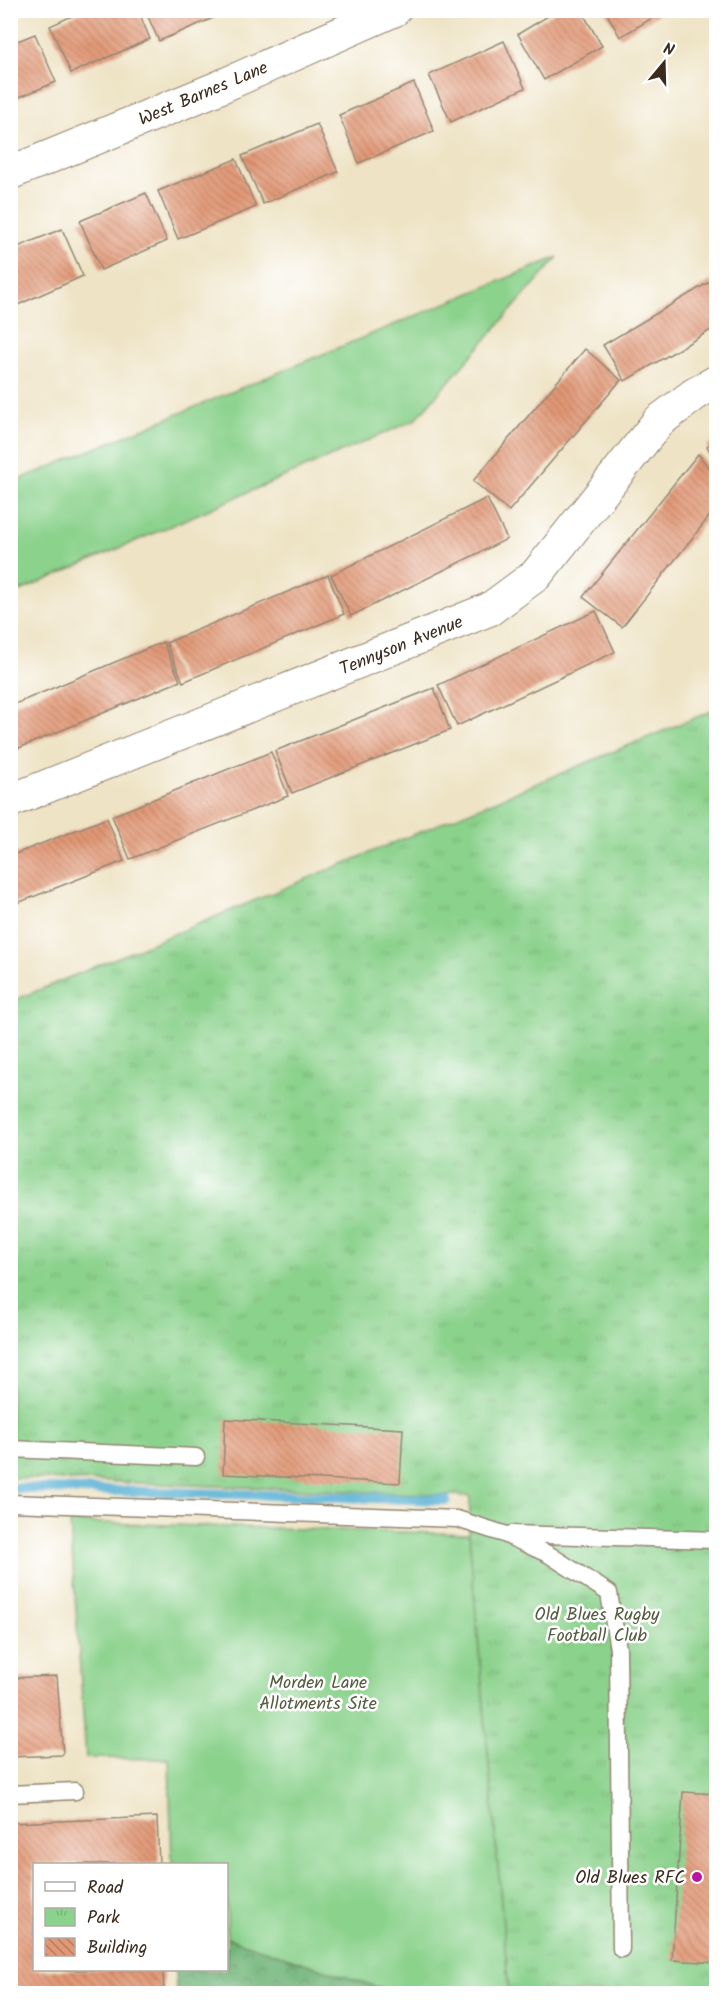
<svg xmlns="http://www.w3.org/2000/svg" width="727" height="2004" font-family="Kalam,sans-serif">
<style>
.green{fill:#8bd28c;stroke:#637e55;stroke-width:1.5}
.forest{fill:url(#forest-crowns);stroke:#566f4b;stroke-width:1.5}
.park{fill:url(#park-tufts);stroke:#637e55;stroke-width:1.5}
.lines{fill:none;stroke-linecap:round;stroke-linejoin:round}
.stream{stroke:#57b0d4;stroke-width:10}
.building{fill:url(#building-back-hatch)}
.lane-casing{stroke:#948672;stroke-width:19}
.street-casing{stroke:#948672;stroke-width:35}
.secondary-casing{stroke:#948672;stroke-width:35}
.lane{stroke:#fff;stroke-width:16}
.street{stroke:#fff;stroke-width:33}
.secondary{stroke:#fff;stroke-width:33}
.poi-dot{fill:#b5179e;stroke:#fff;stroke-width:2}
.labels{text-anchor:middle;stroke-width:5;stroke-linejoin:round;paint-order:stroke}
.street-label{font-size:18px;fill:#3b2a1e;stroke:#fff}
.park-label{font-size:18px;fill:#535c3f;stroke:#fff}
.poi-label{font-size:18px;fill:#3b2a1e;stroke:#fff;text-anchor:end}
</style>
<defs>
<pattern id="forest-crowns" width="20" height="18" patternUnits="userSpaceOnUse" patternTransform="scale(1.5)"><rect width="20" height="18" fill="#70b478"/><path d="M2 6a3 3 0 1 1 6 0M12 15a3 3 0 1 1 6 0" fill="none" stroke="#5d9362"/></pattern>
<pattern id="park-tufts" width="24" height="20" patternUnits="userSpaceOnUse" patternTransform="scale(1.5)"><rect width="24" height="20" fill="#8bd28c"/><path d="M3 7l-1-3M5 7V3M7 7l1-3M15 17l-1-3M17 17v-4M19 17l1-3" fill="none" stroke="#79b478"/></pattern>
<pattern id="building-back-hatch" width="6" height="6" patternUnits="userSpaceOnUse" patternTransform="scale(1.5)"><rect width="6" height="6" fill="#e29876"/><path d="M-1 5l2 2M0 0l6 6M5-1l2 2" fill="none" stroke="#b87c60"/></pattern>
</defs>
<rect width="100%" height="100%" fill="#fff"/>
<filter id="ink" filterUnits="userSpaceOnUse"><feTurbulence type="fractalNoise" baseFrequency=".0167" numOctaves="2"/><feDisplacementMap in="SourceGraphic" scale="12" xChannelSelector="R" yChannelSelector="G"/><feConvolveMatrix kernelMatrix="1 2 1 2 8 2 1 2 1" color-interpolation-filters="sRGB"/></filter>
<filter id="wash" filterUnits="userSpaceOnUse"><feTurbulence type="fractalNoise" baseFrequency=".008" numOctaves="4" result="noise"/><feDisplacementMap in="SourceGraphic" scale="24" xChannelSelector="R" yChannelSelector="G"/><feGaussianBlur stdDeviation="1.35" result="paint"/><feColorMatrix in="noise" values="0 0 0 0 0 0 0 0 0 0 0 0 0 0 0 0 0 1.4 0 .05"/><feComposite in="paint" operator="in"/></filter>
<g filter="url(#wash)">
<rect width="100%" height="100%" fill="#eee3c5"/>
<g class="green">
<polygon points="558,257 415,420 11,595 11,483"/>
<polygon points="70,1522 469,1534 509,1993 395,1993 227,1938 226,1864 172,1864 169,1759 86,1758"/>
</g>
<polygon class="forest" points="227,1938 395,1993 176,1993 175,1970 226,1970"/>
<polygon class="park" points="716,709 716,1993 509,1993 469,1534 470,1496 11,1478 10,1002"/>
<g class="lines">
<polyline class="stream" points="10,1488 446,1500"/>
</g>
<g id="blocks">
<g class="building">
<polygon points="85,10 138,10 150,39 71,73 50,26"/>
<polygon points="145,10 232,10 159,41"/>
<polygon points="558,10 581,10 602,46 544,80 518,34"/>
<polygon points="605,10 666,10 620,37"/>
<polygon points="35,34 56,82 10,101 10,44"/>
<polygon points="504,41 525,88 451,122 429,75"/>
<polygon points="414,83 434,131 359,163 339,115"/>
<polygon points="317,124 338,172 263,204 242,156"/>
<polygon points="236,159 256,207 178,239 158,191"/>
<polygon points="146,193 167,241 101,270 80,221"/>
<polygon points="62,229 83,276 13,307 10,302 10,250"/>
<polygon points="716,278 716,327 625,381 603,345"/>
<polygon points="585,349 621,380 509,511 473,481"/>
<polygon points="716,440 716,463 707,446"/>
<polygon points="698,454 716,476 716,508 622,627 583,597"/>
<polygon points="487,498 507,539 351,616 331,575"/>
<polygon points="328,575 344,614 183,682 166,643"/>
<polygon points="596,611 615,652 457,726 438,685"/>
<polygon points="163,642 180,681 19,748 10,727 10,706"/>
<polygon points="434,688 450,730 292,793 275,751"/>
<polygon points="10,734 17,749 10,751"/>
<polygon points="271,752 288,796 130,859 112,816"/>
<polygon points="107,818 124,861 10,906 10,856"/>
<polygon points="225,1419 403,1429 400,1483 223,1474"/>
<polygon points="57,1676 63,1755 10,1757 10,1678"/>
<polygon points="683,1792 716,1794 716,1963 672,1960"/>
<polygon points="157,1817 159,1864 34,1864 34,1970 163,1970 164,1994 10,1994 10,1823"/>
</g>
</g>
</g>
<g filter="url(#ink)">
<use href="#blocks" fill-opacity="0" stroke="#948672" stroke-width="1.5"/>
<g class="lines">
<defs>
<g id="lane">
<polyline points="10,1449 196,1457"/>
<polyline points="10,1503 457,1519 504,1534 548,1554 609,1593 618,1649 621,1949"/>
<polyline points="511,1534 716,1540"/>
<polyline points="10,1794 75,1791"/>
</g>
<polyline id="street" points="10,801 490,609 536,575 659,421 695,394 716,382"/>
<polyline id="secondary" points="10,173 213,90 394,10"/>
</defs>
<use href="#lane" class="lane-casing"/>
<use href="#street" class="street-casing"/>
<use href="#secondary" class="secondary-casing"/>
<use href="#lane" class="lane"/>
<use href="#street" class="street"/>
<use href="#secondary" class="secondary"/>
</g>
</g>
<circle class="poi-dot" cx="697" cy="1877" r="6"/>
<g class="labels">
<g class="street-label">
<text transform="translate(203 93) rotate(-23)" y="6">West Barnes Lane</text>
<text transform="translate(401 645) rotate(-22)" y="6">Tennyson Avenue</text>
</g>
<g class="park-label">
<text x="597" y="1620">Old Blues Rugby<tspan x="597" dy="21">Football Club</tspan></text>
<text x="318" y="1688">Morden Lane<tspan x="318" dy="21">Allotments Site</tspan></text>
</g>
<g class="poi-label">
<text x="685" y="1883">Old Blues RFC</text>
</g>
</g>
<rect width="727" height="2004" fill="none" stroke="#fff" stroke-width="36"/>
<rect x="33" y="1863" width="195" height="108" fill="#ffffff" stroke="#b1aaa5" stroke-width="1.5"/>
<rect x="45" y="1882" width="30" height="9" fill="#ffffff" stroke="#b1aaa5" stroke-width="1.5"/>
<text x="87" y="1893" font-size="18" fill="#3b2a1e">Road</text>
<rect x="45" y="1908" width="30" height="18" fill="url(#park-tufts)" stroke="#b1aaa5" stroke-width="1.5"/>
<text x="87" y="1923" font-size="18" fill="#3b2a1e">Park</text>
<rect x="45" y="1938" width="30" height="18" fill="url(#building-back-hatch)" stroke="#b1aaa5" stroke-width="1.5"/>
<text x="87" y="1953" font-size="18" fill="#3b2a1e">Building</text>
<g transform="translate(664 63) rotate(19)" stroke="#ffffff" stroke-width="4.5" paint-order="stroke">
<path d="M0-4.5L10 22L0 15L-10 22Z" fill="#3b2a1e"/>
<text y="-9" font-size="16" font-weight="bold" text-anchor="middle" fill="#3b2a1e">N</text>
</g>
</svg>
